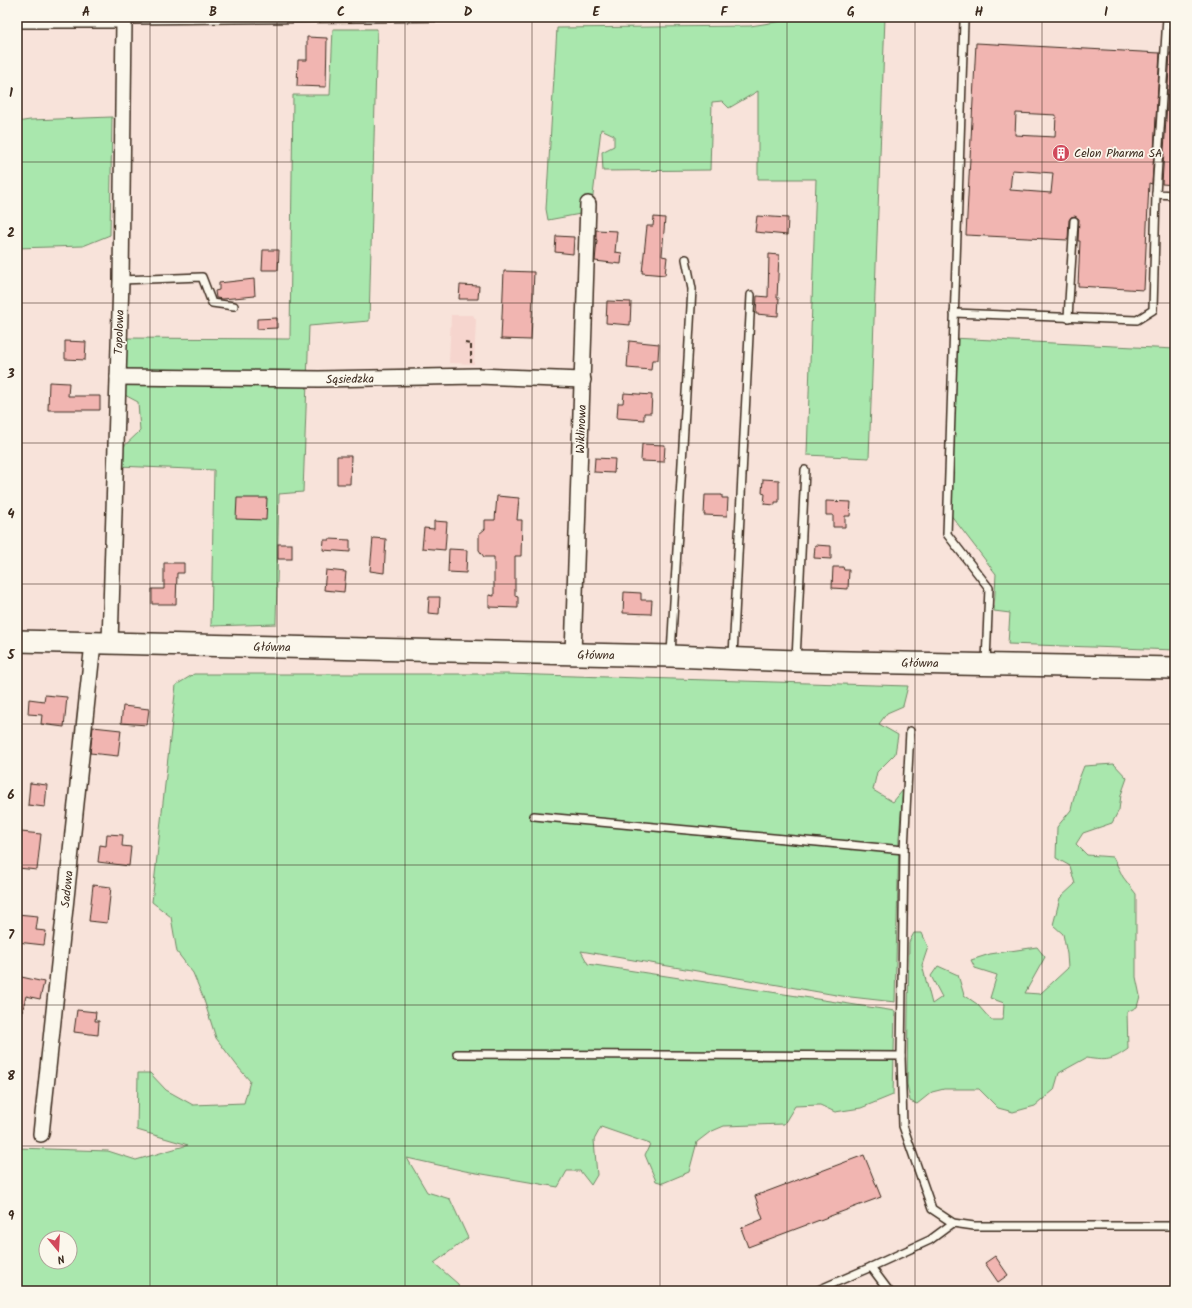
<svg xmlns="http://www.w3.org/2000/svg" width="1192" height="1308" font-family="Kalam,sans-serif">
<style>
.built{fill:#f6d5ce}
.green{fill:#a9e7ad;stroke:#728866;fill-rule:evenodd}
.building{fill:#f1b5b1;stroke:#3b2a1e;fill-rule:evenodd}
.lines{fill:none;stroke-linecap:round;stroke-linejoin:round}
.service-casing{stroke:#3b2a1e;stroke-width:10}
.minor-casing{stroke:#3b2a1e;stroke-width:18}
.secondary-casing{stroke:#3b2a1e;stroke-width:24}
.path{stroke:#3b2a1e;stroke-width:2;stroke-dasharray:4 3;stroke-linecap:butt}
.service{stroke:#fbf7ec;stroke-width:7}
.minor{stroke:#fbf7ec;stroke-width:15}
.secondary{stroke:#fbf7ec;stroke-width:21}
.grid{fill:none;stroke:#3b2a1e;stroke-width:1;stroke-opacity:0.55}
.labels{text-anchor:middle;stroke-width:3.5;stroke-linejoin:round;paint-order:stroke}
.poi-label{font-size:12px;fill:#3b2a1e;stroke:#fbf7ec;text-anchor:start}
.street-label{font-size:12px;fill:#3b2a1e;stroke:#fbf7ec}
.neatline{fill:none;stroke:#3b2a1e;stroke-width:1.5}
.grid-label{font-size:13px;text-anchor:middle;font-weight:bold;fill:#3b2a1e}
</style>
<rect width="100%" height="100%" fill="#f8e3da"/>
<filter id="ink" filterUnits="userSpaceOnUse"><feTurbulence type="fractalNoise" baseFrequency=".025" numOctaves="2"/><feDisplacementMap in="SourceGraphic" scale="8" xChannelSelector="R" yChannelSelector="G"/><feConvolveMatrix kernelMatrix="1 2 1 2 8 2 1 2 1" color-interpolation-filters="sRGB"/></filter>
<g filter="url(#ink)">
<polygon class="built" points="451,315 473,315 476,320 474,364 449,363"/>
<g class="green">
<polygon points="810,17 885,17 869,458 807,455 816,179 758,179 758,91 729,108 722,101 712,102 710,170 603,171 602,152 614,146 614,135 601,129 591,212 548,220 546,209 557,28 750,26"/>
<polygon points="333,29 377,29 369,321 309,326 303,492 279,494 276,624 211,626 214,470 118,466 119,451 140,431 138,402 121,393 122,338 290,339 293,95 330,95"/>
<polygon points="112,117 110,235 83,246 17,248 17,122 30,120"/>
<polygon points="952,338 1175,349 1175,650 1008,644 1010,613 994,611 996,574 950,514"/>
<path d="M194,674H507L908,686L903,706L887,713L879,724L898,735L895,754L877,772L873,790L893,802L903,790L899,838L895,1002L842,996L581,951L588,964L895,1011L893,1095L861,1108L835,1112L820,1105L795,1106L784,1124L724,1126L710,1132L697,1142L689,1172L663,1183L656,1181L645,1155L650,1144L601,1127L594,1140L597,1175L591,1185L580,1171H567L558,1187L465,1171L407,1158L427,1192L450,1199L468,1238L434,1263L458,1284L459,1291H17V1148L108,1151L136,1160L188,1145L137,1130L138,1073H150L166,1090L193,1105L244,1103L250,1081L238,1067L216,1038L203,997L193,973L177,952L171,917L152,902L176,685ZM46,1238H70V1262H46Z"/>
<path d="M1114,764L1127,778L1121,795L1119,810L1112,823L1083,833L1076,844L1087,855L1113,857L1123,877L1136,894V977L1140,996L1137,1007L1127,1012L1128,1049C1111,1061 1107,1061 1086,1058L1059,1073L1054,1090L1035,1106L1013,1112L998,1108L979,1089H944L932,1092L917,1104L910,1101L907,1084L909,942L914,933H922L928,947L922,965L932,1004L942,997L931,976L938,966L958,975L964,995L977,1004L991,1020H1003L1004,1003L990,998L997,975L975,968L971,960L990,954L1037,947L1045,957L1025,993L1040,994L1068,968L1067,954L1063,934L1053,925L1060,898L1075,884L1070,866L1056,858L1057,827L1071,810L1077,784L1084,766Z"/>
</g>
<g class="building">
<polygon points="307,37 327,38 326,87 297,86 298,60 307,60"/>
<path d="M976,43L1160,53L1152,184L1149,183L1144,290L1078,286L1080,241H1078L1079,219L1075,216L1071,217L1069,220L1068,240L966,235ZM1016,113L1056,115L1055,137L1015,135ZM1012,170L1053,173L1051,193L1010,190Z"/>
<polygon points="1170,53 1175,54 1175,185 1162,184"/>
<polygon points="757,216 788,218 787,235 755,232"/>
<polygon points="654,217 665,218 662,256 667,257 665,275 642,273 647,226 653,226"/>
<polygon points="596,230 617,231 615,252 622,253 621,264 595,261 597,240 596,239"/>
<polygon points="556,236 574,237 573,254 555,252"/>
<polygon points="263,250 279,250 278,270 262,270"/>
<polygon points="769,254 779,255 777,298 779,298 778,316 756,314 757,296 768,297"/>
<polygon points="504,271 534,272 531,340 501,339"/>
<polygon points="254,279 255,296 223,299 216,298 215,291 219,290 219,283"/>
<polygon points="460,285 479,286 478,299 459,299"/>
<polygon points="607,301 631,302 630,325 606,323"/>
<polygon points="277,318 277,328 257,329 257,319"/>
<polygon points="65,341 86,342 85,360 65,359"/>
<polygon points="629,341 659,344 658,360 652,360 651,370 627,368"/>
<polygon points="49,382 69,383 68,396 100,396 100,410 48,410"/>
<polygon points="624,393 652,395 651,413 644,413 644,420 617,418 618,403 623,403"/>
<polygon points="642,444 665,445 664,462 641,461"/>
<polygon points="337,456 351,456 350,484 337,484"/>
<polygon points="595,458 615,459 614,473 594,472"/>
<polygon points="763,479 779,480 779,502 775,502 775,505 764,504 765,494 762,493"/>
<polygon points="705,495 722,495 722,498 728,498 727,516 704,515"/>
<polygon points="497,496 519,498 517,520 522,520 521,556 515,556 515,596 518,597 518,608 489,607 489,595 494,596 494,557 484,557 479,550 479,534 485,529 485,520 495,520"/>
<polygon points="237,498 267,498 266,520 236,519"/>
<polygon points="826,501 851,502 850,516 845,516 845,527 833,527 833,515 826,515"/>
<polygon points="434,521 447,522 445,550 422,548 424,528 434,529"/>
<polygon points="373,538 386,539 384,573 370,571"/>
<polygon points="329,539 350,540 350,552 323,550 324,540 329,540"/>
<rect x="278" y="544" width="14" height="15"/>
<polygon points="815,545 831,546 831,559 814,558"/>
<polygon points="449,549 467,550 466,573 448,572"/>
<polygon points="164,563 184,563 184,573 177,573 176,604 152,604 152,589 164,589"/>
<polygon points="833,567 843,567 844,570 849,570 848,589 832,588"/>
<polygon points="326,570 346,572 344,592 324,590"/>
<polygon points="624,592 641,593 641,600 652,600 651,614 623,613"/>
<polygon points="429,597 440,597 439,614 428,613"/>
<polygon points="45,695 67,697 64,727 41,724 42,715 28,714 29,699 44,701"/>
<polygon points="123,706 149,709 147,725 121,723"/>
<polygon points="93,727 121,730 118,756 90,753"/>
<polygon points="30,783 47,785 45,807 28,805"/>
<polygon points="21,832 41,834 37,870 18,868"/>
<polygon points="107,834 123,835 122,846 131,847 129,866 98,862 100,845 106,846"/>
<polygon points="93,885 111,887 107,923 89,921"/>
<polygon points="17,914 38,916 36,930 46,931 44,945 17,942"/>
<polygon points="17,976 44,982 40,999 26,996 21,1017 17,1017"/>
<polygon points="77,1010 96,1012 95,1021 99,1021 98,1035 74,1032"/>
<polygon points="864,1155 881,1197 748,1247 741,1228 763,1219 755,1196"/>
<polygon points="995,1256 1008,1275 998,1282 985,1263"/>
</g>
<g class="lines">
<defs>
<g id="service">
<polyline points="968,17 964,21 947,534 989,588 986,662"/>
<polyline points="1167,17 1156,194 1175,195"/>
<polyline points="124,20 466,17"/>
<polyline points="121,280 202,277 212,303 234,306"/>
<polyline points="954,313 1137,320 1153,310 1156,194"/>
<polyline points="1068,318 1074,221"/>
<polyline points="671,654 692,289 686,259"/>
<polyline points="733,656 751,295"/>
<polyline points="796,660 805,470"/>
<polyline points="534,816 904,850"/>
<polyline points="457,1054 901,1056 903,1126 932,1209 953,1223 974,1226 1175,1226"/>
<polyline points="901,1056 904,850 910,731"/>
<polyline points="871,1267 889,1291"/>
<polyline points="816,1291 871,1267 930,1240 953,1223"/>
</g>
<g id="minor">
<polyline points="17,20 124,20 121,280 110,643"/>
<polyline points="118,377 319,379 478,376 583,380"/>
<polyline points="573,654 588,204"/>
<polyline points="41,1134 93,643"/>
</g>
<polyline id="secondary" points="17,641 671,656 796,661 1175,668"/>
</defs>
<use href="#service" class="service-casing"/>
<use href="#minor" class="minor-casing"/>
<use href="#secondary" class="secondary-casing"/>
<polyline class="path" points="465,343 471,344 471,363"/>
<use href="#service" class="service"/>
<use href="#minor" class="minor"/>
<use href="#secondary" class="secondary"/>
</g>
</g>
<path class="grid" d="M150,17V1291M277,17V1291M405,17V1291M532,17V1291M660,17V1291M787,17V1291M915,17V1291M1042,17V1291M17,162H1175M17,303H1175M17,443H1175M17,584H1175M17,724H1175M17,865H1175M17,1005H1175M17,1146H1175"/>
<defs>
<symbol id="building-disc" viewBox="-11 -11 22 22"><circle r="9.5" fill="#d1495b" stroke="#fbf7ec"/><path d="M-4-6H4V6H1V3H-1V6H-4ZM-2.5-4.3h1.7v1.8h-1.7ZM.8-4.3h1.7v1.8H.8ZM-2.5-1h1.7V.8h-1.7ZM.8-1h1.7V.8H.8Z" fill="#fff"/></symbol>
</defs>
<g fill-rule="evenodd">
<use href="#building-disc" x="1051" y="143" width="20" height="20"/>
</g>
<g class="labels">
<g class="poi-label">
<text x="1074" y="157">Celon Pharma SA</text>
</g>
<g class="street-label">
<text transform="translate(119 332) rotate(-88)" y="4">Topolowa</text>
<text transform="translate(350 379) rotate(-1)" y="4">Sąsiedzka</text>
<text transform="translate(581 429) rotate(-88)" y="4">Wiklinowa</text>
<text transform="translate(272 647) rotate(1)" y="4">Główna</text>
<text transform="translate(596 655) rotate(1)" y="4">Główna</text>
<text transform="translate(920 663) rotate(1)" y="4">Główna</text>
<text transform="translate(67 889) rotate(-84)" y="4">Sadowa</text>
</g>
</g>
<rect width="1192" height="1308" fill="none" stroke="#fbf7ec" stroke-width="44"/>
<g transform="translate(58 1250) rotate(162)"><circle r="19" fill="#fbf7ec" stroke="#aea59a"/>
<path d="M0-3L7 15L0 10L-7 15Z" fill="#d1495b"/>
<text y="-6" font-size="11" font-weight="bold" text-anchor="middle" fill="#3b2a1e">N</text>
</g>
<rect x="22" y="22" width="1148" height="1264" class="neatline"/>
<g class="grid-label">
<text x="86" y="16">A</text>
<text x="213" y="16">B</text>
<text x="341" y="16">C</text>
<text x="468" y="16">D</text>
<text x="596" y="16">E</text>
<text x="724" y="16">F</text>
<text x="851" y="16">G</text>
<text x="979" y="16">H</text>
<text x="1106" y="16">I</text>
<text x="11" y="97">1</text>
<text x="11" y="237">2</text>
<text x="11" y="378">3</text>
<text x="11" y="518">4</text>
<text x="11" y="659">5</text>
<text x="11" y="799">6</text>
<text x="11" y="939">7</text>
<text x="11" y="1080">8</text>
<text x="11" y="1220">9</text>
</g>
</svg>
